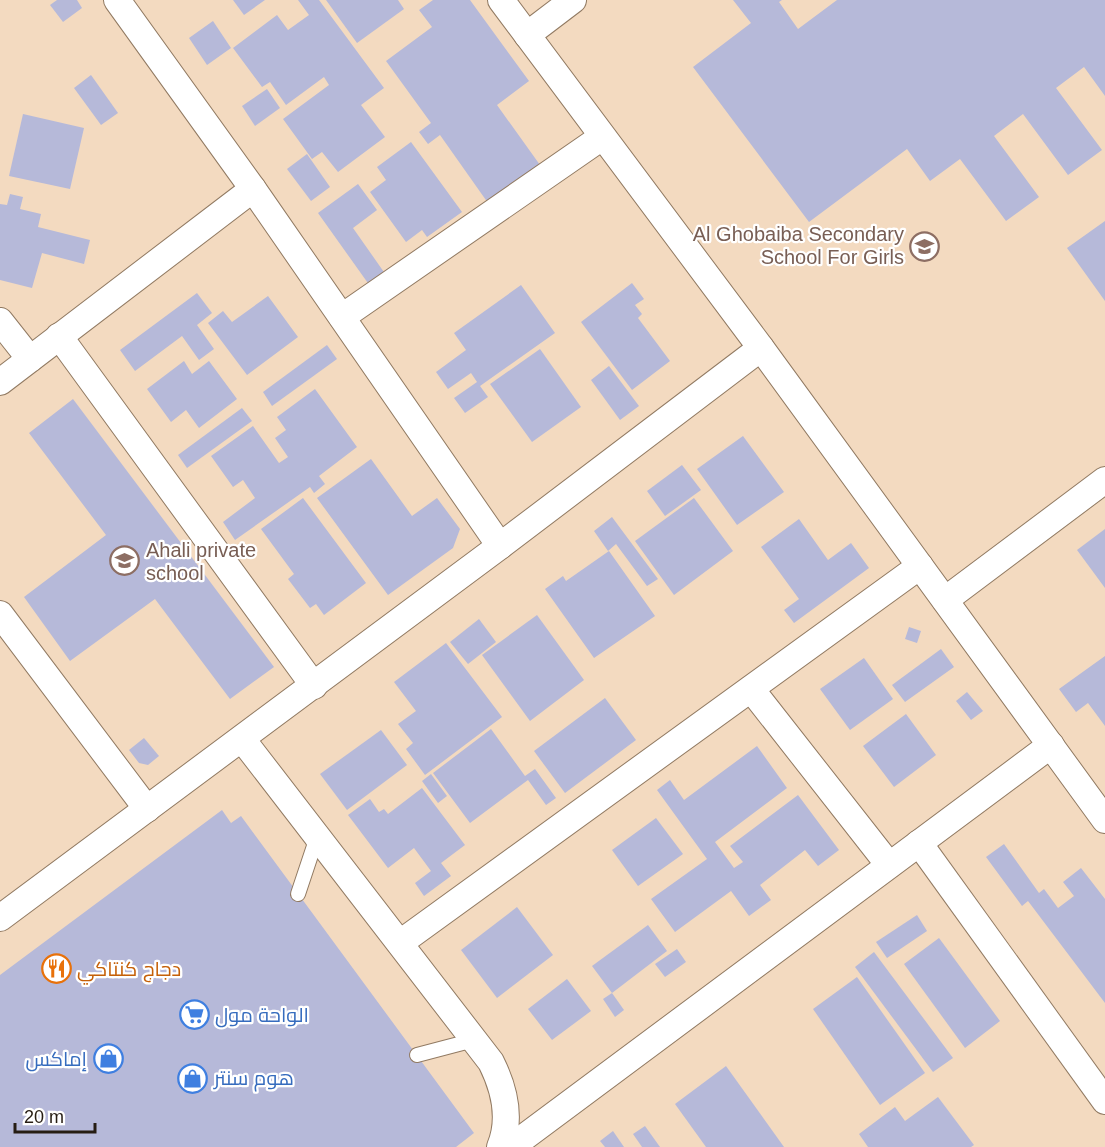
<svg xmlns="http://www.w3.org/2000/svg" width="1105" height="1147" font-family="Helvetica,Cairo,sans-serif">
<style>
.building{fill:#b6b9d9}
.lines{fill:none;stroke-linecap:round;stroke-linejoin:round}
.service-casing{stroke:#917a62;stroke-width:16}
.minor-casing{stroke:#917a62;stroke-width:28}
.service{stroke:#fff;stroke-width:14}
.minor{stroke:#fff;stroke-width:26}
.labels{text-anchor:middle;stroke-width:4.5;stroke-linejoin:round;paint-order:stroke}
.education-label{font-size:20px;fill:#785e54;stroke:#fff;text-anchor:end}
.food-label{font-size:20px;fill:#c56008;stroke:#fff;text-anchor:start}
.shop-label{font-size:20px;fill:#366cbe;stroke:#fff;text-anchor:start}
</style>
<rect width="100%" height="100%" fill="#f3dac0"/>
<g class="building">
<polygon points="57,0 77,0 82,8 63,22 50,5"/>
<polygon points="233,0 265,0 244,15"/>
<polygon points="298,0 319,0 384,88 361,105 385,137 338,172 322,152 312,159 283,119 329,85 324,77 286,105 270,82 262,87 233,48 277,15 288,30 309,15"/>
<polygon points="326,0 398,0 404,9 357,43"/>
<polygon points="433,0 470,0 529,81 497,105 540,165 488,203 440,135 428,144 419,132 431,123 386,61 432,27 419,10"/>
<polygon points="733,0 782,0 779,2 798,29 837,0 1105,0 1105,96 1084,67 1056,88 1102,150 1068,175 1023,114 994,136 1039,197 1006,221 960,159 930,181 907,149 809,222 693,67 751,23"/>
<polygon points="213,21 231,48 207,65 189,38"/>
<polygon points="91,75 118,113 101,125 74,88"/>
<polygon points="267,89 280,108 255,126 242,106"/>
<polygon points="23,114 84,128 70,189 9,176"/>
<polygon points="411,142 462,212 427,237 422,230 406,242 370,192 386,180 377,167"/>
<polygon points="307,154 330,187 311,201 287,169"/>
<polygon points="358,184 377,210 353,228 386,275 370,286 318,213"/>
<polygon points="10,194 23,197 20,209 41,214 38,227 90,240 84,264 42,253 32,288 0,280 0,204 7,205"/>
<polygon points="1105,221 1105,301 1067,248"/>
<polygon points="632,283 644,299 635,305 642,314 638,318 670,361 632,390 581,322"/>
<polygon points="521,285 555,333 480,386 488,397 465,413 454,398 477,382 471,373 448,389 436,372 466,350 454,333"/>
<polygon points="197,293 212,313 197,325 214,349 199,360 182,336 135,371 120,350"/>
<polygon points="268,296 298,337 247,375 208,323 223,311 232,322"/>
<polygon points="327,345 337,359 272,406 263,392"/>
<polygon points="540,349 581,407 532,442 490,384"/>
<polygon points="184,361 192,374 209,361 237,399 199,428 186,410 171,422 147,389"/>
<polygon points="609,366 639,406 620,420 591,380"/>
<polygon points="315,389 357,447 319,476 325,484 314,493 310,487 235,540 223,522 255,498 243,480 233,487 211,456 253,426 279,463 288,457 275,438 286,430 277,417"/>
<polygon points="73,399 274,667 230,699 155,599 70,661 24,597 106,535 29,433"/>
<polygon points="242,408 252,421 187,468 178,455"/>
<polygon points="743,436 784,492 737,525 697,469"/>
<polygon points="371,459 412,516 437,498 460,529 453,548 388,595 317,498"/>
<polygon points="682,465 701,490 665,516 647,491"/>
<polygon points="303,498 366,583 324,615 316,604 310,608 288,579 294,574 261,529"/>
<polygon points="694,498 733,551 674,595 635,541"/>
<polygon points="612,517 658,579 647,586 616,544 608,551 594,531"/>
<polygon points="799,519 828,560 851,543 869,568 794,623 784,610 799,599 761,547"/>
<polygon points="1105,529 1105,588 1077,550"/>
<polygon points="609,551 655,616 594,658 545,589 563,576 566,581"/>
<polygon points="537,615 584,680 530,721 482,655"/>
<polygon points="479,619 496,642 468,664 450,642"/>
<polygon points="909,627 921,631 917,643 905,639"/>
<polygon points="446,643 502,717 425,775 406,749 413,743 398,724 416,711 394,682"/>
<polygon points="941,649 954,667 905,702 892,685"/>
<polygon points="1105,656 1105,726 1088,703 1076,712 1059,689"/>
<polygon points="864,658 893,699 850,730 820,689"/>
<polygon points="967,692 983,711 971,720 956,701"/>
<polygon points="605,698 636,740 565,793 534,751"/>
<polygon points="906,714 936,755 894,787 863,746"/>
<polygon points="491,729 525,776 535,769 556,798 546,805 528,780 470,823 433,773"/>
<polygon points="381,730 407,765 347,810 320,774"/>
<polygon points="144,738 159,756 148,765 139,763 129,750"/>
<polygon points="757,746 787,788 715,842 734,868 743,862 730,846 798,795 839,850 818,866 805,850 760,885 771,900 749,916 731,891 675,932 651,899 707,859 657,790 670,780 684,800"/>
<polygon points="431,774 447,796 438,803 422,781"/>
<polygon points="422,788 465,845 441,863 451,876 424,896 415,883 431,871 414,848 388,868 348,815 370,799 379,812 384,809 388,814"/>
<polygon points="222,810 231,823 241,816 474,1133 456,1147 0,1147 0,975"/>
<polygon points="656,818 683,854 638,886 612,850"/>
<polygon points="1004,844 1039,893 1044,889 1058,908 1074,896 1063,882 1081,868 1105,899 1105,1003 1028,901 1022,906 986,857"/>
<polygon points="517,907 553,955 497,998 461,950"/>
<polygon points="917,915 927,931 887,958 876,942"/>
<polygon points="648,925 667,951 612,993 592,966"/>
<polygon points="939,938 1000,1021 965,1048 904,964"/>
<polygon points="677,949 686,962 665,977 655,964"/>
<polygon points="874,952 953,1058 933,1072 855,967"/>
<polygon points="857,977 925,1073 880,1105 813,1009"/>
<polygon points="567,979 591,1011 552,1040 528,1009"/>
<polygon points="612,993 624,1010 615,1017 603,999"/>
<polygon points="726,1066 784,1147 706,1147 675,1104"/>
<polygon points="938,1097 974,1145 971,1147 868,1147 859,1134 895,1107 905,1121"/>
<polygon points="645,1126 660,1147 642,1147 633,1134"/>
<polygon points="613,1131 624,1147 605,1147 600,1141"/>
</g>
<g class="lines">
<defs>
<g id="service">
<polyline points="298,894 314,846 313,834"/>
<polyline points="417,1055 474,1040"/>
</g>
<g id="minor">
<polyline points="117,0 253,189 500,546"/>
<polyline points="501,0 761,348 1105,820"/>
<polyline points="527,35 573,0"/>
<polyline points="342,317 602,137"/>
<polyline points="0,321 30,359"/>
<polyline points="59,336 314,686"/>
<polyline points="0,382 253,189"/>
<polyline points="945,600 1105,480"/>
<polyline points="0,614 147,809"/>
<polyline points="751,689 889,865"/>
<path d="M242,739L491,1062C504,1088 512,1118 500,1147"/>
<polyline points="919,843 1105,1101"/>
<polyline points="0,918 500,546 761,348"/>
<polyline points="400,943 920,566"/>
<polyline points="511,1147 1051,745"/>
</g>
</defs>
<use href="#service" class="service-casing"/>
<use href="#minor" class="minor-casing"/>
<use href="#service" class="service"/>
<use href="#minor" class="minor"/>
</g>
<defs>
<symbol id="school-ring" viewBox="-11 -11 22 22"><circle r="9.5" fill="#fff" stroke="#8d6e63" stroke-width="1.5"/><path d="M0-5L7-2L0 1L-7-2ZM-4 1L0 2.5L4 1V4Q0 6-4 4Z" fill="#8d6e63"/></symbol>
<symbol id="restaurant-ring" viewBox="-11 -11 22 22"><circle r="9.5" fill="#fff" stroke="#e8710a" stroke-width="1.5"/><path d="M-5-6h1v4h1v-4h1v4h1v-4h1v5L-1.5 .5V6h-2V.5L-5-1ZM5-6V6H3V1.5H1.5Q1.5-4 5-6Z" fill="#e8710a"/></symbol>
<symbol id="supermarket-ring" viewBox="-11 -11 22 22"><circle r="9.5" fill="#fff" stroke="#3f7fe0" stroke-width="1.5"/><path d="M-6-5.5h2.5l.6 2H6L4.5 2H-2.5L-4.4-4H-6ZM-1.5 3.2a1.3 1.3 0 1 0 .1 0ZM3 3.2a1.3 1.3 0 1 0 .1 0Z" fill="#3f7fe0"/></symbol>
<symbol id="shop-ring" viewBox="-11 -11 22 22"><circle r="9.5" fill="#fff" stroke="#3f7fe0" stroke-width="1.5"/><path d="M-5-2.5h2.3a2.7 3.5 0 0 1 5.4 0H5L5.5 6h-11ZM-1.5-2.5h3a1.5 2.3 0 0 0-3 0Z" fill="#3f7fe0"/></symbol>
</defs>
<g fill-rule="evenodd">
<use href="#school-ring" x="908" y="230" width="33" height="33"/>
<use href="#school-ring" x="108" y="544" width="33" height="33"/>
<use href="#restaurant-ring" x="40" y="952" width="33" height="33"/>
<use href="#supermarket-ring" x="178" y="998" width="33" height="33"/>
<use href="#shop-ring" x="92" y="1042" width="33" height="33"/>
<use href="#shop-ring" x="176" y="1062" width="33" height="33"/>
</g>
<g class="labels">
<g class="education-label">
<text x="904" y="241">Al Ghobaiba Secondary<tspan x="904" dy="23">School For Girls</tspan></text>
<text x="146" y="557" text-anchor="start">Ahali private<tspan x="146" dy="23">school</tspan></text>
</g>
<g class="food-label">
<text x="77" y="976">دجاج كنتاكي</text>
</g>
<g class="shop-label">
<text x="215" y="1022">الواحة مول</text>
<text x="87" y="1066" text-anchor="end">إماكس</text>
<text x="214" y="1085">هوم سنتر</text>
</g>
</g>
<path d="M15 1123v9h80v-9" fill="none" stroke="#261d13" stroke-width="3"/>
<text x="24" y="1123" font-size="18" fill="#261d13" stroke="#ffffff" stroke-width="4.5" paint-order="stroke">20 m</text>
</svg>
